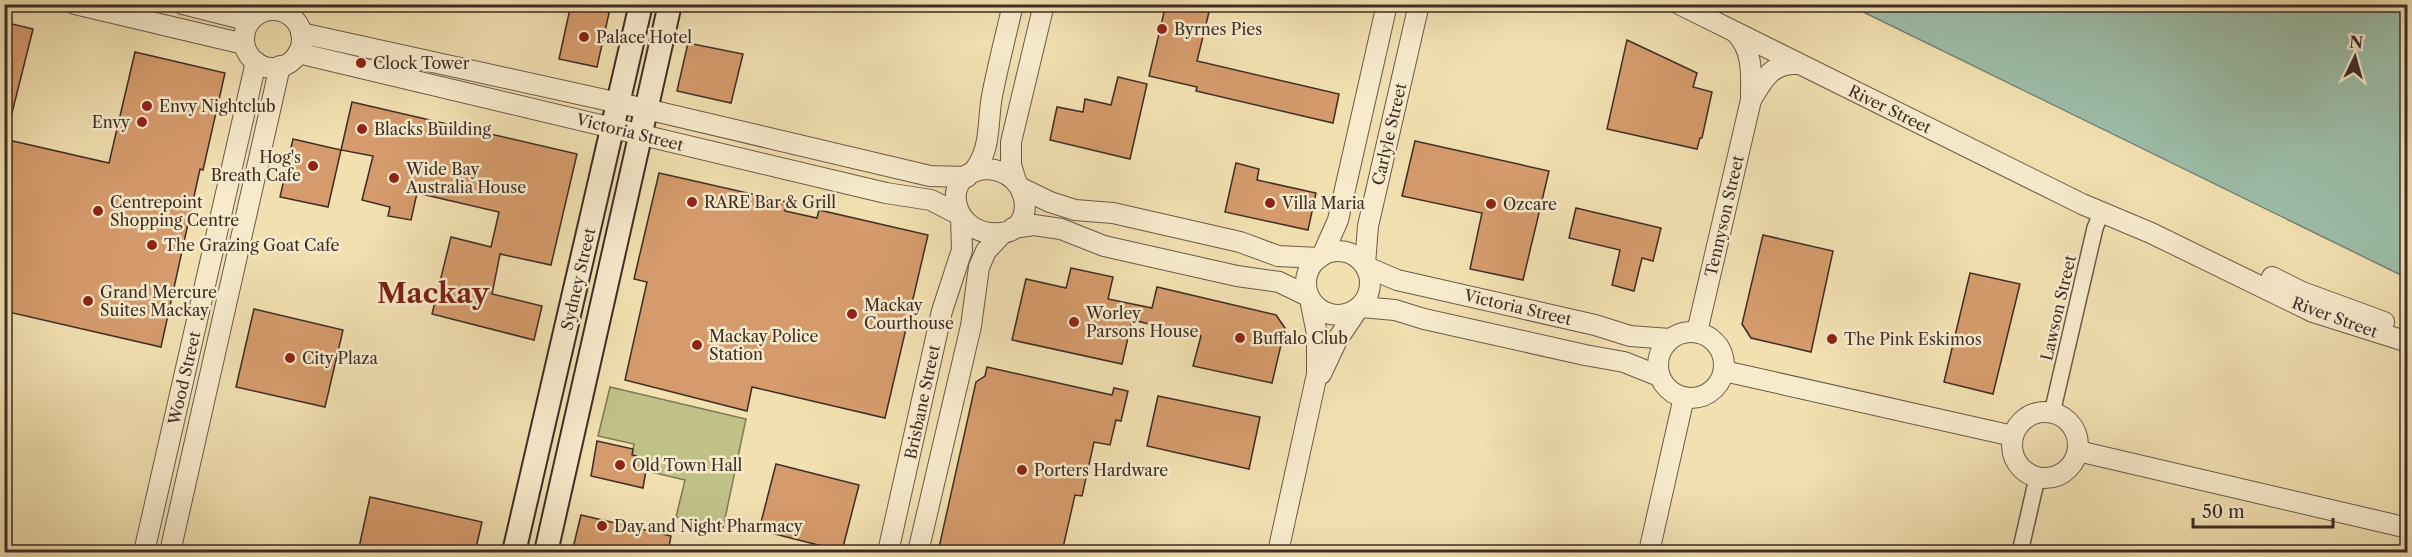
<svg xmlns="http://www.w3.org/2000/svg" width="2412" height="557" font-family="'Libre Caslon Text',serif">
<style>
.green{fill:#c0c187;stroke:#7f7757;stroke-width:1.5}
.water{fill:#9cbda8;stroke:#768374;stroke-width:1.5}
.building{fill:#d59b6c;stroke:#3e2d27;stroke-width:1.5}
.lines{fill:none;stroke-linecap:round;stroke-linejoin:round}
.minor-casing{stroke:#6b5a4a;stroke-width:18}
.tertiary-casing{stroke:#6b5a4a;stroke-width:22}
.secondary-casing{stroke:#3e2d27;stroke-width:26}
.minor{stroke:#f7ebcc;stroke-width:15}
.tertiary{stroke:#f7ebcc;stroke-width:20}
.secondary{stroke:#f7ebcc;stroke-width:22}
.poi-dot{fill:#8f2418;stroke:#f7ebcc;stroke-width:2}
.labels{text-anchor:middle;stroke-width:5;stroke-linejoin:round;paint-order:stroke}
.poi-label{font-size:16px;fill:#3e2d27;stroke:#f7ebcc;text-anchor:start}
.street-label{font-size:16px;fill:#3e2d27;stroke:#f7ebcc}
.town-label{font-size:28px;font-weight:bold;fill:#7a1f14;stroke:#f7ebcc}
</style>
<rect width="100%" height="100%" fill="#f2e0b1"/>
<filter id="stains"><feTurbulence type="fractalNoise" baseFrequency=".00333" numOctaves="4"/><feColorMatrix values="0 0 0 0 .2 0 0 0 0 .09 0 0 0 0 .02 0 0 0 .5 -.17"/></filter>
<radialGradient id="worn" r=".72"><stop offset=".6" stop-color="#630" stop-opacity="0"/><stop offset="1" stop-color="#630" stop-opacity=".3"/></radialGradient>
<polygon class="green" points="610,387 746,419 723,528 676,517 685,480 646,471 648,459 632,455 634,444 598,436"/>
<polygon class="water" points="1849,5 2407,5 2407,278"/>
<g class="building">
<polygon points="571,4 611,4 597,67 559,59"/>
<polygon points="1166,4 1211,4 1197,61 1339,94 1333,123 1196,91 1197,87 1149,76"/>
<polygon points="4,22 33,29 10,121 4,120"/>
<polygon points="1627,40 1697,73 1693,87 1712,92 1702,138 1700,138 1697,149 1607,129"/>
<polygon points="688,43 743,54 731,103 677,91"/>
<polygon points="135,52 225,73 203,170 200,169 161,347 4,311 4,139 109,163"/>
<polygon points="1118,77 1147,84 1130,159 1050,140 1057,107 1083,112 1085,99 1111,105"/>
<polygon points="352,102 577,154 551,265 500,254 492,294 542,306 534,340 432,314 451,237 491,247 499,212 417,193 411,220 388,216 390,207 362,200 373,156 341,150"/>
<polygon points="293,139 341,150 328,207 280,197"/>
<polygon points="1415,141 1549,171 1523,280 1470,269 1482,213 1402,196"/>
<polygon points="1236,163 1259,169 1257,180 1316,193 1308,230 1225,212"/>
<polygon points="659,173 787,202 785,211 817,218 819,210 928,235 885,418 752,387 747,411 625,380 647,282 634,279"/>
<polygon points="1576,208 1661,228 1653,261 1642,258 1634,291 1612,285 1620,250 1569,238"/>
<polygon points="1763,235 1833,251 1811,352 1751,338 1742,324"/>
<polygon points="1071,268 1113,277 1108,299 1152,308 1157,287 1276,315 1285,328 1272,383 1193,366 1201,336 1132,320 1122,364 1012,340 1026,279 1066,288"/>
<polygon points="1970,273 2020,284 1993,394 1944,382"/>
<polygon points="254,309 343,330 325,407 236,387"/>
<polygon points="987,367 1112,395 1114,388 1128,391 1121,421 1116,420 1110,445 1094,442 1082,496 1075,495 1062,552 938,552 976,382 985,376"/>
<polygon points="1158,396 1260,417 1249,469 1147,446"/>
<polygon points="597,441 633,449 632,455 648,459 643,488 591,476"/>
<polygon points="776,464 859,485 842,551 759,530"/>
<polygon points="370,497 482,522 475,552 358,552"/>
<polygon points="581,515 671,536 668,552 572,552"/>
</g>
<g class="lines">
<defs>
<g id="minor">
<polyline points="2052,413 2095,228 2101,213"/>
<polyline points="2020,552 2037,478"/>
</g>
<g id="tertiary">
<polyline points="75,4 244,44"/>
<polyline points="183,4 250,21"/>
<polyline points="1679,4 2082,204 2151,233 2313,312 2408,342"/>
<circle cx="273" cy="39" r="29"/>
<polyline points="301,33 646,109 930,176 967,177"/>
<polyline points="298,53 886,193 931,200 960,215"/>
<path d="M1751,100C1763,80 1771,63 1797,64"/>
<path d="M987,169C1032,171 1037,230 1001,233C951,238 937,172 987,169Z"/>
<path d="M973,172C992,149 987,123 992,96C998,65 1006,35 1013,4"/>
<polyline points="1016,181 1011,165 1011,142 1044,4"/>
<polyline points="1021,188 1050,202 1075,210 1113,213 1240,242 1278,256 1319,258"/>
<polyline points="1013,228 1034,225 1061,229 1104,246 1237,276 1279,282 1308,296"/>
<circle cx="1338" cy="283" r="32"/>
<polyline points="1322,256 1338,220 1387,4"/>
<polyline points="1365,264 1368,226 1419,4"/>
<polyline points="1367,267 1397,280 1595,325 1630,336 1670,339"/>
<polyline points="2272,277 2302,292 2384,322"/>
<polyline points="1361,307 1395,310 1424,319 1585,355 1624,362 1659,376"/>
<circle cx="1691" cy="365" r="33"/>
<path d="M1697,332L1751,100C1751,77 1754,51 1736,33"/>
<polyline points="1724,371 2013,436"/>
<polyline points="1321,374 1337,340 1358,309"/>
<circle cx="2045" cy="445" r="33"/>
<polyline points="2078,451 2408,528"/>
<polyline points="144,552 256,62"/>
<polyline points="170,552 280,66"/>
<polyline points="888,552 942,311 962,250 961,217"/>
<polyline points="918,552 971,326 979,267 986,251 1003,233"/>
<polyline points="1278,552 1317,374 1317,334 1310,299"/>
<polyline points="1649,552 1684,397"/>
</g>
<g id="secondary">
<polyline points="514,552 641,4"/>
<polyline points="546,552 670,4"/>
</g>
</defs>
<use href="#minor" class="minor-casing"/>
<use href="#tertiary" class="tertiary-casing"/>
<use href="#secondary" class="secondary-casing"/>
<use href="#minor" class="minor"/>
<use href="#tertiary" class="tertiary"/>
<use href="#secondary" class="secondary"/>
</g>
<g class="poi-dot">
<circle cx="1162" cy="29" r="6"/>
<circle cx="584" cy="37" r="6"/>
<circle cx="361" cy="63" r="6"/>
<circle cx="147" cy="106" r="6"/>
<circle cx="142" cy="122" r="6"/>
<circle cx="362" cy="129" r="6"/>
<circle cx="313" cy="166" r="6"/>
<circle cx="394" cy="178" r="6"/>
<circle cx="692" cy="202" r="6"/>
<circle cx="1270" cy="203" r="6"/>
<circle cx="1491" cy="204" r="6"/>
<circle cx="98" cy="211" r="6"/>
<circle cx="152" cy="245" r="6"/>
<circle cx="88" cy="301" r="6"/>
<circle cx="852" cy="314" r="6"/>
<circle cx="1074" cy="322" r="6"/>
<circle cx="1240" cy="338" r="6"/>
<circle cx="1832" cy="339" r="6"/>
<circle cx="697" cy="345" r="6"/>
<circle cx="290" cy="358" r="6"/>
<circle cx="620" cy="465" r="6"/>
<circle cx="1022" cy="470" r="6"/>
<circle cx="602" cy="526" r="6"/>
</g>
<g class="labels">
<g class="poi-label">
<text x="1174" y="35">Byrnes Pies</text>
<text x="596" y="43">Palace Hotel</text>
<text x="373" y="69">Clock Tower</text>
<text x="159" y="112">Envy Nightclub</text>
<text x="130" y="128" text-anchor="end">Envy</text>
<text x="374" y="135">Blacks Building</text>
<text x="301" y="163" text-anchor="end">Hog's<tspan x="301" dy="18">Breath Cafe</tspan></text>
<text x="406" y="175">Wide Bay<tspan x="406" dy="18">Australia House</tspan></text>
<text x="110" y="208">Centrepoint<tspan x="110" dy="18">Shopping Centre</tspan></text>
<text x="704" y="208">RARE Bar &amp; Grill</text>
<text x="1282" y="209">Villa Maria</text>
<text x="1503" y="210">Ozcare</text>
<text x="164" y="251">The Grazing Goat Cafe</text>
<text x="100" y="298">Grand Mercure<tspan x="100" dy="18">Suites Mackay</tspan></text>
<text x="864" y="311">Mackay<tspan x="864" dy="18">Courthouse</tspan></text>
<text x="1086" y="319">Worley<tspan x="1086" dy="18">Parsons House</tspan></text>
<text x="709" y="342">Mackay Police<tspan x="709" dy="18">Station</tspan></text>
<text x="1252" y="344">Buffalo Club</text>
<text x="1844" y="345">The Pink Eskimos</text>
<text x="302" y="364">City Plaza</text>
<text x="632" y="471">Old Town Hall</text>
<text x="1034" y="476">Porters Hardware</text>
<text x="614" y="532">Day and Night Pharmacy</text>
</g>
<g class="street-label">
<text transform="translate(1890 109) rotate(26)" y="6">River Street</text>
<text transform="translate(630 132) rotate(14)" y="6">Victoria Street</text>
<text transform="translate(1389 134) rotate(-77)" y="6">Carlyle Street</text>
<text transform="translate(1724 216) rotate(-77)" y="6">Tennyson Street</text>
<text transform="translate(578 279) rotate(-77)" y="6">Sydney Street</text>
<text transform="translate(1518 307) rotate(13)" y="6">Victoria Street</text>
<text transform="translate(2058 308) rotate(-77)" y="6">Lawson Street</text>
<text transform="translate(2335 317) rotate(20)" y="6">River Street</text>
<text transform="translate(184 378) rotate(-77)" y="6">Wood Street</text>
<text transform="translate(922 402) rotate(-78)" y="6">Brisbane Street</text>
</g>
<g class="town-label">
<text x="433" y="303">Mackay</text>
</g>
</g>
<rect width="2412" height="557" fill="none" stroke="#f2e0b1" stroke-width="24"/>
<rect x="6" y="6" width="2400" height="545" fill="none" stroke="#3e2d27" stroke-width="3"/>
<rect x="12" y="12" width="2388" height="533" fill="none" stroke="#3e2d27" stroke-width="1.5"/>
<g transform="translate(2355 57) rotate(5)" stroke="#f7ebcc" stroke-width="4.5" paint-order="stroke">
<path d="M0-4.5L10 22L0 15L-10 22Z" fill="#3e2d27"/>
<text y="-9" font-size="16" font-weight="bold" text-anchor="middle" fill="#3e2d27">N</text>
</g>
<path d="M2193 518v9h140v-9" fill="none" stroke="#3e2d27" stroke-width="3"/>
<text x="2202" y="518" font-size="18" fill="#3e2d27" stroke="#f7ebcc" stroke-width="4.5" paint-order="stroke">50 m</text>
<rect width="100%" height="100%" filter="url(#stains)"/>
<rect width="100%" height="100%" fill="url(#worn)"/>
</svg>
